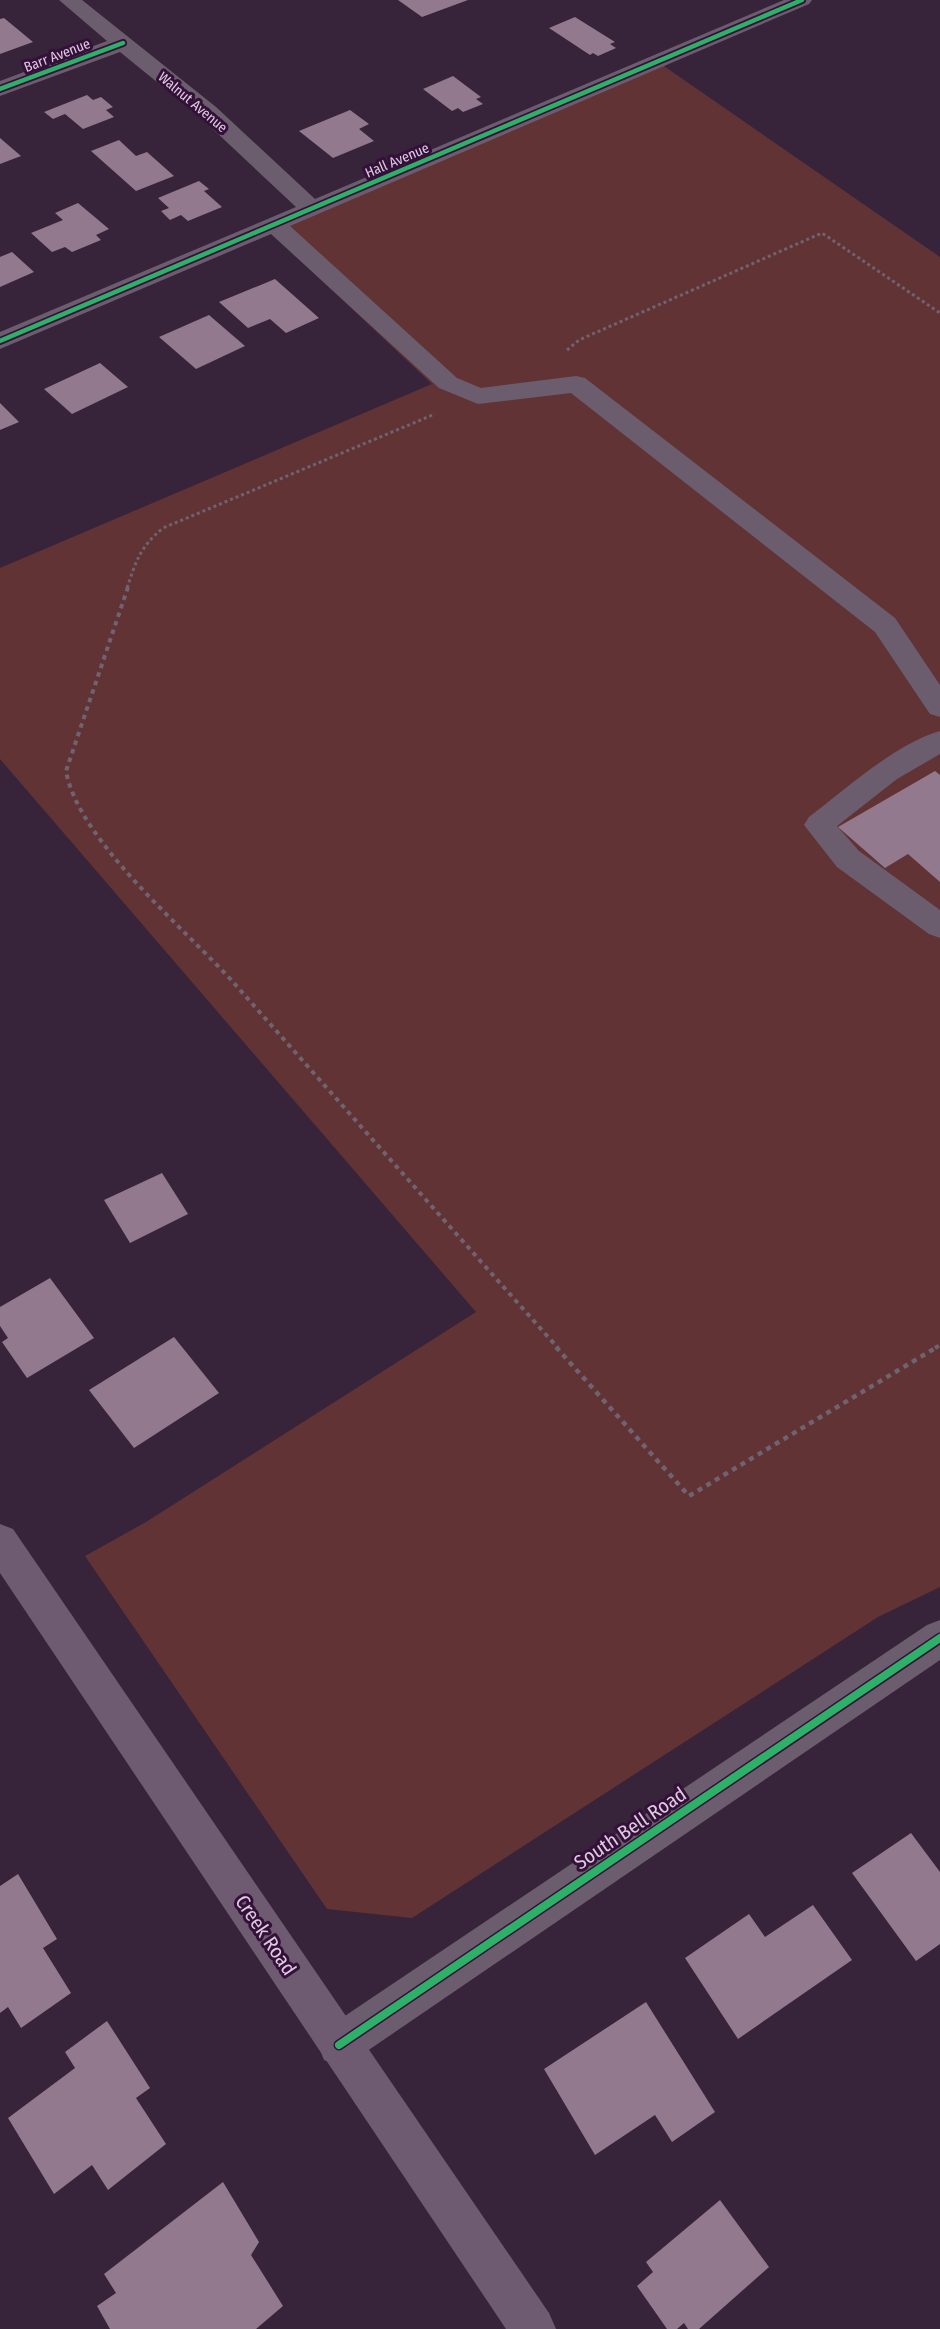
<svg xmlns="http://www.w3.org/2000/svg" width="940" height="2329" font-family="'Fira Sans Condensed',sans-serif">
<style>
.green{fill:#613335}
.building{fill:#92798d}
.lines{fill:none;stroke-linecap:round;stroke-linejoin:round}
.path-far2{stroke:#706371;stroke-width:3;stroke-dasharray:3 3;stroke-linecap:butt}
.path-far1{stroke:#706371;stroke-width:4;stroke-dasharray:4.5 4.5;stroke-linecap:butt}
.path{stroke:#706371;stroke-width:4.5;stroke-dasharray:5 5;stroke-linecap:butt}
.minor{fill:#6c5d6e;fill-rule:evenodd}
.major{fill:#6e5b71;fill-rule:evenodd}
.cycleway-far1-casing{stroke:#331138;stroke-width:8}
.cycleway-casing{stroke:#331138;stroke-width:11}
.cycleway-far1{stroke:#2db169;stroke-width:4.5}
.cycleway{stroke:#2db169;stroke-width:8}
.labels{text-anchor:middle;stroke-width:6;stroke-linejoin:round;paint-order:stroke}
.far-street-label{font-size:14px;fill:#e0cae3;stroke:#331138}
.near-street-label{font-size:20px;fill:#e0cae3;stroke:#331138}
</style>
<rect width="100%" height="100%" fill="#37243a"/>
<polygon class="green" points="658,62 940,257 940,1587 878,1617 412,1918 327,1909 85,1556 146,1522 476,1312 0,759 0,568 432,384 269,231"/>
<g class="building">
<polygon points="398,0 468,0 422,17"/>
<polygon points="575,17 615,42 610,44 616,48 598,56 593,53 590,55 549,28"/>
<polygon points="4,18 33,42 0,54 0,19"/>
<polygon points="453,76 481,97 476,99 483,104 463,112 458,108 452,111 423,89"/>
<polygon points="87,95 93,100 101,97 113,107 106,110 114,117 83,129 65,114 53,119 44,112"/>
<polygon points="350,110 369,124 359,129 374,141 333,158 299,131"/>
<polygon points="0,138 21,156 0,164"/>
<polygon points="119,140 136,156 147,152 174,176 136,191 91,151"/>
<polygon points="199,181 209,189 204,191 222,207 188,221 181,215 170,220 161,211 169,208 158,198"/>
<polygon points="78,203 109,229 96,235 101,240 72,252 65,247 52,252 31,233 63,220 55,213"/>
<polygon points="12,252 34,272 0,287 0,257"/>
<polygon points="275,279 319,318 286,333 270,319 248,328 219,302"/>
<polygon points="209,315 245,346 196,369 159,337"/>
<polygon points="100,363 128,387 72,414 44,389"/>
<polygon points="0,403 19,422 0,430"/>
<polygon points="935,771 940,775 940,882 908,854 885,868 838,827"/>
<polygon points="162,1173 188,1214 130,1243 104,1200"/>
<polygon points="50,1278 94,1338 27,1378 2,1342 8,1338 0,1326 0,1307"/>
<polygon points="174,1337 219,1393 134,1448 89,1390"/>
<polygon points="911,1833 940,1872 940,1944 916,1961 852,1873"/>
<polygon points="18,1874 57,1939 43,1948 71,1993 21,2028 8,2007 0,2013 0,1886"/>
<polygon points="813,1905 852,1960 738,2039 685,1958 749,1914 765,1937"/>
<polygon points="646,2002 715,2112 672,2142 655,2115 595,2155 544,2069"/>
<polygon points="107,2021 150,2088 136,2098 166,2144 108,2190 92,2165 54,2194 8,2118 75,2068 65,2052"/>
<polygon points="223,2182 259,2242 251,2255 283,2306 256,2329 110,2329 97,2306 116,2293 104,2274"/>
<polygon points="720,2200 769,2267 699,2329 688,2329 684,2323 677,2329 667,2329 637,2286 653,2272 646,2262"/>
</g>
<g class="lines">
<g class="path-far2">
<polyline points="567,350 579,340 822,233 940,313"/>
<path d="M127,588C136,561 140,547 163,528L435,414"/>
</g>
<g class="path-far1">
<path d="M128,587L66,771C78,840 185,929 233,982C341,1104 449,1226 558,1348"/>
<polyline points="935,1348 940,1345"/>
</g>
<polyline class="path" points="556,1347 689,1496 937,1347"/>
<g class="minor">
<polygon points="59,0 82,0 216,107 315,199 784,0 812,0 809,4 290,226 457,378 481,388 576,376 585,378 895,618 940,685 940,717 930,714 875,632 571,393 478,404 439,388 271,234 0,349 0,332 296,207 200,117 120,52 0,96 0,81 107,41"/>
<path d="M940,731V754L897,779L837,826L859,851L940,910V938L929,934L837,867L804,825L809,817C846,789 895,744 940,731Z"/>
<polygon points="940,1620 940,1660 354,2060 339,2066 324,2060 318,2045 324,2030 927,1625"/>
</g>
<polygon class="major" points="0,1524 13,1529 549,2313 556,2329 506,2329 0,1573"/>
<defs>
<g id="cycleway-far1">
<polyline points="0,89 123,43"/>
<polyline points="0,341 802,0"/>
</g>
<polyline id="cycleway" points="339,2045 940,1638"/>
</defs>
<use href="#cycleway-far1" class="cycleway-far1-casing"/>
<use href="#cycleway" class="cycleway-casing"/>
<use href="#cycleway-far1" class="cycleway-far1"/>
<use href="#cycleway" class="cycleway"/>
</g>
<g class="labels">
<g class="far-street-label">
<text transform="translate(57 55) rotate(-21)" y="5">Barr Avenue</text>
<text transform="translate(193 102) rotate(40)" y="5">Walnut Avenue</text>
<text transform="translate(397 160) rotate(-23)" y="5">Hall Avenue</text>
</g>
<g class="near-street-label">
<text transform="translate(630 1828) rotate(-34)" y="7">South Bell Road</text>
<text transform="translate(266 1935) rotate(56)" y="7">Creek Road</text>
</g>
</g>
</svg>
